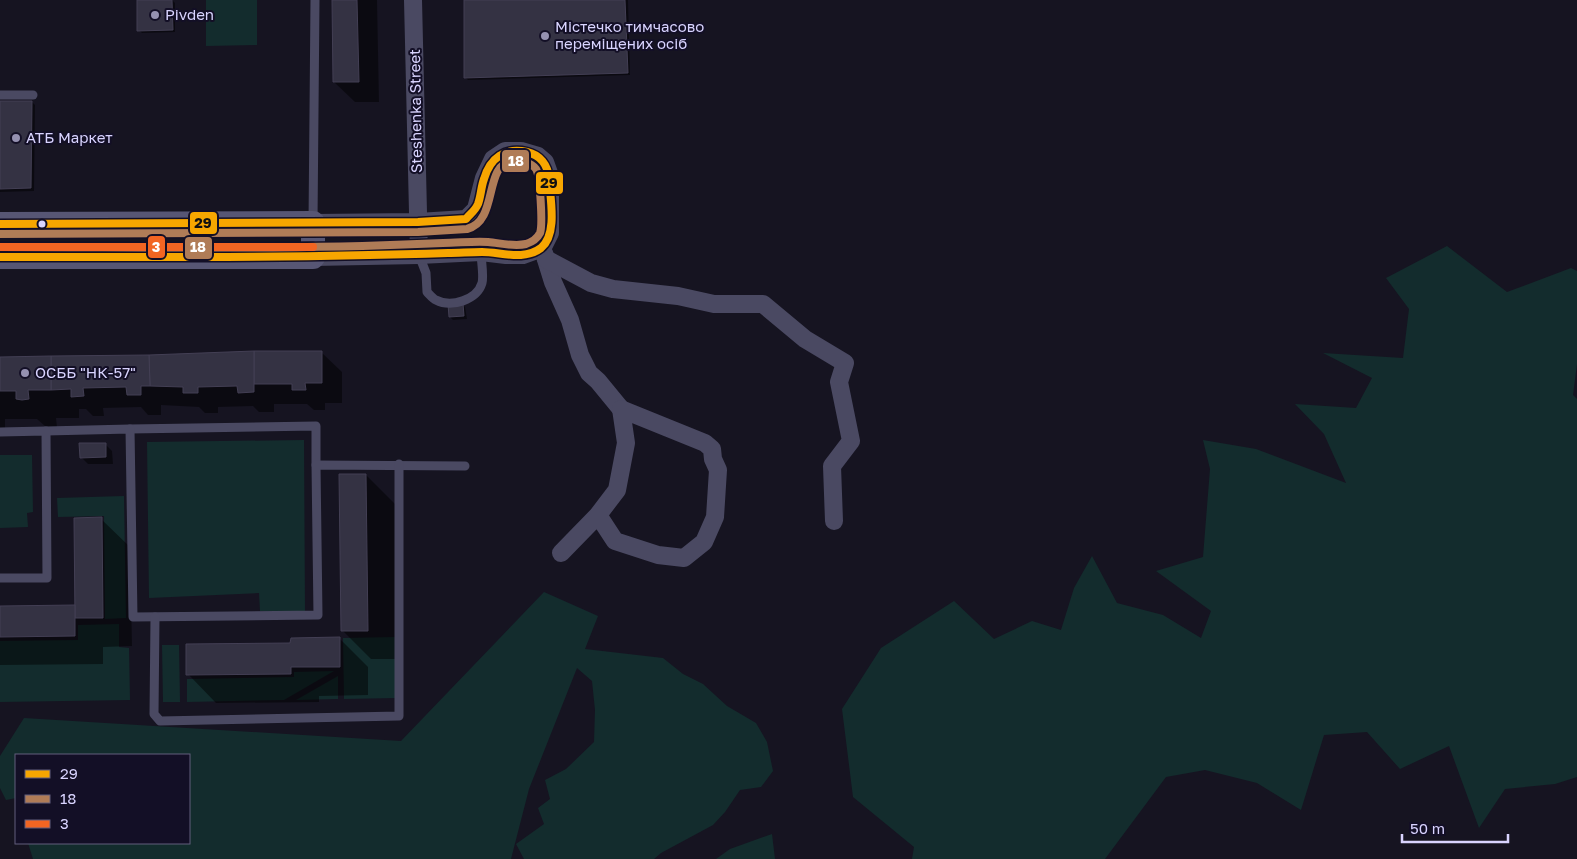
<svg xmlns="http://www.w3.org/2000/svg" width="1577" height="859" font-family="'Golos Text',sans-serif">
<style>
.green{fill:#132c2d}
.shadow{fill:#0007}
.building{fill:#343243;stroke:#433f54}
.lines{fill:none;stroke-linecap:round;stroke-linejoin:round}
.lane{stroke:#4a4962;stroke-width:9}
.street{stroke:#4a4962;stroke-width:18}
.secondary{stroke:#575674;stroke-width:24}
.bus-1-casing{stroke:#130f26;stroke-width:11}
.bus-2-casing{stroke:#130f26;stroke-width:11}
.bus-3-casing{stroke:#130f26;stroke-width:11}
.bus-1{stroke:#f7a600;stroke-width:8}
.bus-2{stroke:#b07c57;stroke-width:8}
.bus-3{stroke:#f26522;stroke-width:8}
.poi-dot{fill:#9591b1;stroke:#130f26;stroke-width:2}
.bus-dot{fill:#d9d4ff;stroke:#130f26;stroke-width:2}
.labels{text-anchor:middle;stroke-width:4;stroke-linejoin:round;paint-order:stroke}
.poi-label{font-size:15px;fill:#d9d4ff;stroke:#130f26;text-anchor:start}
.street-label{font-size:15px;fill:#d9d4ff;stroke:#130f26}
.line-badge{stroke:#130f26;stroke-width:2}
.badge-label{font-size:14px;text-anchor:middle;font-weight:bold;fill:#fff}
.pale-badge-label{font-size:14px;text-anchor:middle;font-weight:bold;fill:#111}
</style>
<rect width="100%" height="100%" fill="#161421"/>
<g class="green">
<polygon points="206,0 257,0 257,45 206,46"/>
<polygon points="1447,246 1507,292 1571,268 1577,271 1577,364 1573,395 1577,399 1577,777 1555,784 1505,789 1479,828 1449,746 1400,769 1367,732 1324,735 1301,810 1257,783 1205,770 1166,777 1105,859 912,859 914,847 853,797 842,709 881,648 954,601 994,639 1032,621 1061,630 1074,588 1092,556 1117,603 1163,615 1201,638 1211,611 1156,571 1203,557 1210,469 1203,440 1256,449 1346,483 1324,434 1295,404 1356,408 1372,378 1323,353 1403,358 1409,309 1386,278"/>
<polygon points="304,440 305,611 260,611 259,593 149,598 147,442"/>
<polygon points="0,455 32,455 33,512 27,513 28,527 0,528"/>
<polygon points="124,496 126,618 105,619 104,516 58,517 57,498"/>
<polygon points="544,592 598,616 585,649 663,658 683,674 703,684 727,706 756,723 767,742 773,771 761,787 740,790 725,812 713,825 661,853 654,859 524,859 516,844 544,824 538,808 550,799 545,780 566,769 594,742 595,710 592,681 577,668 529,789 511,859 33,859 28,843 189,843 189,755 16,755 16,798 6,800 0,788 0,756 24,718 401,741"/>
<polygon points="119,624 119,647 129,648 130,700 0,702 0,641 78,640 78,625"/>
<polygon points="395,637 396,698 344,699 343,638"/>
<polygon points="162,645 179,645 180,702 163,702"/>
<polygon points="334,671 284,700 187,702 187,679 294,677 294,672"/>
<polygon points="338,676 338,699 296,700"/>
<polygon points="772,834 775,859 716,859 730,849"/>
</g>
<g class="shadow">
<polygon points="172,0 175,3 175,32 142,33 139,30 138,1"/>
<polygon points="333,0 377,0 379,102 355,102 334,82"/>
<polygon points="465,0 628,0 630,75 468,80 465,77"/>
<polygon points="0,102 32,102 35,105 34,191 0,192"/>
<polygon points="462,304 465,307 467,319 453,320 450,317"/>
<polygon points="321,352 342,372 342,403 325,403 325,410 314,410 307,404 274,404 274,412 259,412 253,406 218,407 218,413 205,413 199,407 161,405 161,415 148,415 141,407 103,408 104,416 93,416 86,409 79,409 79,418 56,418 57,427 46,427 37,419 5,419 5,428 0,428 0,358"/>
<polygon points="105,444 112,451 113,464 88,464 81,457"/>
<polygon points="366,475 395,504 396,659 371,659 342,630"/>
<polygon points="101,519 130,547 132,646 103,647 103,664 0,665 0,607 76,606"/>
<polygon points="339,638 368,667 368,695 319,696 319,702 216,703 188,674"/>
</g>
<g class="building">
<polygon points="137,0 172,0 173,30 137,31"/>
<polygon points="332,0 357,0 359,82 333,82"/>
<polygon points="464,0 625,0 628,73 464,78"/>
<polygon points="0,101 32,101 31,188 0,189"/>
<polygon points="463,303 464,316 449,317 448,304"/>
<polygon points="254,351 322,351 322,383 305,383 306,390 292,390 292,384 254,384"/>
<polygon points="254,351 254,392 238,393 237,386 198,387 198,393 183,393 183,387 150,386 149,355"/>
<polygon points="149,355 150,386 141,386 141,395 127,395 126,387 83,388 84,396 71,397 71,389 51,390 51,356"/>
<polygon points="51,356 51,390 28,390 29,399 22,400 16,399 16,391 0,391 0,357"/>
<polygon points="79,443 106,443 106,457 80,458"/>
<polygon points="339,474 366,474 368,631 341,631"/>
<polygon points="102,517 103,618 75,618 74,518"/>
<polygon points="75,605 75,636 0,637 0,606"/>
<polygon points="340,637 340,667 291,667 291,674 186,675 186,644 290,643 291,638"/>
</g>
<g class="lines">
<g class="lane">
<polyline points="0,95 33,95"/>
<polyline points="313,222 315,0"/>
<path d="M419,255L426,273L427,292C430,295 433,299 436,300C451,308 477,300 482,283C484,276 481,260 481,252"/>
<polyline points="130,429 316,426 316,465"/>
<polyline points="46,431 130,429 133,617 318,615 316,465 465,466"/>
<polyline points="0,432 46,431 47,578 0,578"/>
<polyline points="155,617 154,714 160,721 399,716 399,464"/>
</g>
<g class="street">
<polyline points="413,0 419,255"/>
<polyline points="544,253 553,282 570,320 580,355 589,373 598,381 621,409"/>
<polyline points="313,257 419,255 481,252 506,255 523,255 534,251 543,247 550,233 550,176 545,162 538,156 521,151 505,151 493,159 484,178 476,209 466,219 418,222 313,223"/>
<polyline points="546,259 591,283 613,289 678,296 714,304 763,304 805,339 845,363 839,382 851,441 832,466 834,521"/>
<polyline points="561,553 598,515 615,541 658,555 684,558 704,542 715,517 718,470 713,459 712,449 705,443 621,409 626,443 617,490 598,515"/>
</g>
<polyline class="secondary" points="0,224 313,223 313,257 0,257"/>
<defs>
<path id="bus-1" d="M0,224L418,222L466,219C470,214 475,211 478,204C481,196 481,187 484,179C490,158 505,147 527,152C540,155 548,165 549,179C550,198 558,234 541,248C524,261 501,252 482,252C470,252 459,253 448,253C298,258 149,257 0,257"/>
<path id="bus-2" d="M0,247C148,247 295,250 443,243C458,243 473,241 488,242C500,243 514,247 526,244C532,242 537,239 540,233C543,225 540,175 536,169C531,162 520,160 512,161C483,165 499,221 467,229L418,232L0,234"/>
<polyline id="bus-3" points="0,247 313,247"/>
</defs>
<use href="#bus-1" class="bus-1-casing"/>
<use href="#bus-2" class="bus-2-casing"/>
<use href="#bus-3" class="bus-3-casing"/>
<use href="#bus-1" class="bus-1"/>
<use href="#bus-2" class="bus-2"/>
<use href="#bus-3" class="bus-3"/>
</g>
<g class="poi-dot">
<circle cx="155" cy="15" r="5"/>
<circle cx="545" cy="36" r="5"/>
<circle cx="16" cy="138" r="5"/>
<circle cx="25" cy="373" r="5"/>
</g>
<circle class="bus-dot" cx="42" cy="224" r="4.5"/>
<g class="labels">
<g class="poi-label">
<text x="165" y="20">Pivden</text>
<text x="555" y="32">Містечко тимчасово<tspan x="555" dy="17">переміщених осіб</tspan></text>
<text x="26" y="143">АТБ Маркет</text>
<text x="35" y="378">ОСББ "НК-57"</text>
</g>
<g class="street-label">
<text transform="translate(416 111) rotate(-91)" y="5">Steshenka Street</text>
</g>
</g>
<g class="line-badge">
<rect x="501" y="149" width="29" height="24" rx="5" fill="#b07c57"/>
<rect x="535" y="171" width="29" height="24" rx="5" fill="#f7a600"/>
<rect x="189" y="211" width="29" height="24" rx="5" fill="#f7a600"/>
<rect x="147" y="235" width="19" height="24" rx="5" fill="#f26522"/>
<rect x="184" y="236" width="29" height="24" rx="5" fill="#b07c57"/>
</g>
<g class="badge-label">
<text x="516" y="166">18</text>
<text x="156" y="252">3</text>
<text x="198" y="252">18</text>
</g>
<g class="pale-badge-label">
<text x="549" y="188">29</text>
<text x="203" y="228">29</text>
</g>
<rect x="15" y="754" width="175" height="90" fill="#130f26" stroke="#625e7d"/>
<rect x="25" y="770" width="25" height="8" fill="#f7a600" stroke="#625e7d"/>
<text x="60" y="779" font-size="15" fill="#d9d4ff">29</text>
<rect x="25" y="795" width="25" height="8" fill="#b07c57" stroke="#625e7d"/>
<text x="60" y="804" font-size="15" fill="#d9d4ff">18</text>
<rect x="25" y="820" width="25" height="8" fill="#f26522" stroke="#625e7d"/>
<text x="60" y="829" font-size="15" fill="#d9d4ff">3</text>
<path d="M1402 834v8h106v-8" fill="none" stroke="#d9d4ff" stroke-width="2.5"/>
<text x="1410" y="834" font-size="15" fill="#d9d4ff" stroke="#130f26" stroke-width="4" paint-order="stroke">50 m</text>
</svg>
